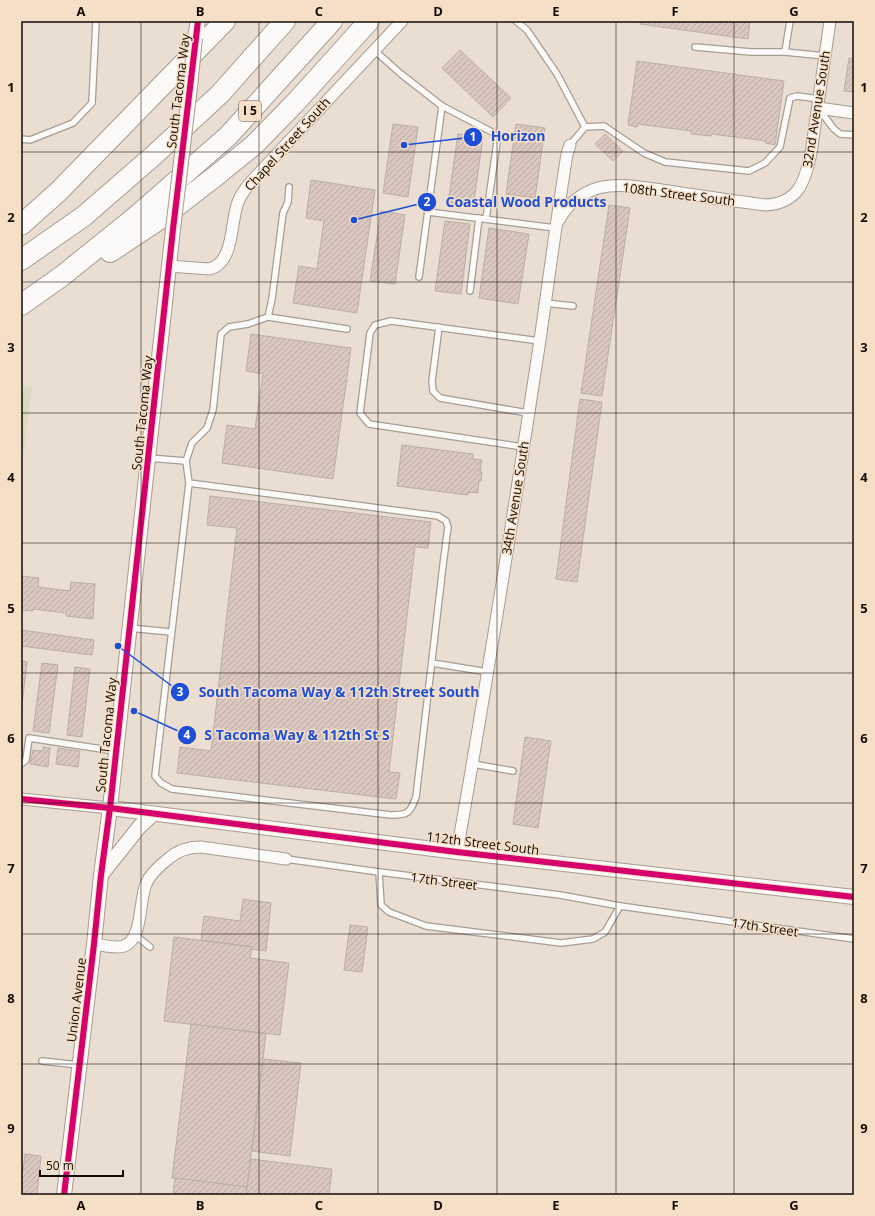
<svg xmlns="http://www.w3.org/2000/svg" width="875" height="1216" font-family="'Open Sans',sans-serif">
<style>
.pitch{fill:#d9dac0}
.building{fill:url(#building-hatch);stroke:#baafa8}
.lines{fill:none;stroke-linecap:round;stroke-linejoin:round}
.service-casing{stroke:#a69d93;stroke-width:8}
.minor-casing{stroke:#a69d93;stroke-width:13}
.tertiary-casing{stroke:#a69d93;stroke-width:16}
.motorway-casing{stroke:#a69d93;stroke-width:22}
.service{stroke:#fcfaf8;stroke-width:5.5}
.minor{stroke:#fcfaf8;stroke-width:11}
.tertiary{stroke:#fcfaf8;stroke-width:14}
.motorway{stroke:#fcfaf8;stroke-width:20}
.tertiary-bridge-casing{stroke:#a69d93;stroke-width:16;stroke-linecap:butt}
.tertiary-bridge{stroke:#fcfaf8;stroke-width:14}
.cycleway-casing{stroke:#f5dfc7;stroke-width:8}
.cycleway{stroke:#d6006c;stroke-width:6}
.grid{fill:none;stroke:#120b04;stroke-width:1;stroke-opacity:0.55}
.labels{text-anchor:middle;stroke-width:3;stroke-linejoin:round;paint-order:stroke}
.shield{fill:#f5dfc7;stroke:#564b3e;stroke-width:1}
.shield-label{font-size:12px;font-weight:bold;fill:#120b04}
.street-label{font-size:13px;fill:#120b04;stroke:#f5dfc7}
.leader{fill:none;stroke:#1d4ed8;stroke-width:1.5}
.callout-dot{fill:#1d4ed8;stroke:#f5dfc7;stroke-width:1.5}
.mark-label{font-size:12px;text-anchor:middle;font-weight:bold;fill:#fff}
.callout-label{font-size:14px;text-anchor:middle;font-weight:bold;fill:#1d4ed8;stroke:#f5dfc7;stroke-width:3;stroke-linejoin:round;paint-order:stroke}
.neatline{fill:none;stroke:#120b04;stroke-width:1.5}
.grid-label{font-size:13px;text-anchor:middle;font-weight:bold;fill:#120b04}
</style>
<defs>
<pattern id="building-hatch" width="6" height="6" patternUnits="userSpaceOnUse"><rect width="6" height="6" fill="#dac7bf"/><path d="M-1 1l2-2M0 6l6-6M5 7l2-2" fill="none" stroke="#baaaa2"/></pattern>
</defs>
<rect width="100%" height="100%" fill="#eaded2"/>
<polygon class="pitch" points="21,386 32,387 21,470"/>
<g class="building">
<polygon points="641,21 750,21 748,39 640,24"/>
<polygon points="460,50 511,98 493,117 442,68"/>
<polygon points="849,58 854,59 854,92 844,91"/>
<polygon points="637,61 784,81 775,145 765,143 766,141 711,134 711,136 691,134 691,131 638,124 637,127 628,125"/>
<polygon points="393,124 418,127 408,197 383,193"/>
<polygon points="516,124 545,128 535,198 506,194"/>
<polygon points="458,134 483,137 473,207 448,203"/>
<polygon points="605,134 623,151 613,161 595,144"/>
<polygon points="311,180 375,190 357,313 293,303 299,266 317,269 324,221 306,218"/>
<polygon points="609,205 630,208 602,396 581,393"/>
<polygon points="381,211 405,215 395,284 370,281"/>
<polygon points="445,221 470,224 461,294 435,291"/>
<polygon points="489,228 529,234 518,304 479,298"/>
<polygon points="251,334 351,348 333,479 222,463 227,425 255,429 263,374 246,371"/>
<polygon points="580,399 602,402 577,582 556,579"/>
<polygon points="402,445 473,454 473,459 482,460 480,472 482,472 481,481 479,481 478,493 469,492 468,495 397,486"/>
<polygon points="210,496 431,522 428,548 415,547 389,772 400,773 396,799 177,773 180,747 211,751 237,528 207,525"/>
<polygon points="21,576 39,578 38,587 70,591 71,582 95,584 93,619 66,616 66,613 33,609 33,611 21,610"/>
<polygon points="21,630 94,640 92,655 21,646"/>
<polygon points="21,661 27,662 21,713"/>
<polygon points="42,663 58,665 49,733 33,731"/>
<polygon points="75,667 90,669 82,737 67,735"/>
<polygon points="525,737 551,741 538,828 513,824"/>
<polygon points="43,747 50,748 48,767 30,764 33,750 43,751"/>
<polygon points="58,748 80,751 78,767 56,764"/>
<polygon points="243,899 271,903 266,951 251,949 252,947 201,940 204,916 240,921"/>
<polygon points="350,925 368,927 362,972 344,970"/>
<polygon points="174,937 252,947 250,958 289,963 280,1035 164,1021"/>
<polygon points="191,1024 266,1034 247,1187 172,1178"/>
<polygon points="263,1059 301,1063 290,1156 252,1151"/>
<polygon points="25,1154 41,1156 37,1195 21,1195 21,1170 23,1170"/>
<polygon points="251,1159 332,1169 329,1195 246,1195"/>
<polygon points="175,1178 247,1187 246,1195 173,1195"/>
</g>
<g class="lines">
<defs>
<g id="service">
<polyline points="516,21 527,30 557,74 585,127"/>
<polyline points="695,47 751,52 785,52 825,56"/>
<polyline points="374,50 401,74 442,106 492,132 496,136 497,142 486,219"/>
<polyline points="785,52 790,21"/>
<polyline points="818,108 834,129 840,134 854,135"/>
<polyline points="21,139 30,140 73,123 92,103 96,22"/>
<polyline points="570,145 585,127 604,126 644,153 665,162 749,171 765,163 780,147 790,98 797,96 819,99"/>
<polyline points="428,212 555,228"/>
<polyline points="419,277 442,106"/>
<polyline points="470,291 479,218"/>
<polyline points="545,303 573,306"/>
<polyline points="268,317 347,329"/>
<polyline points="439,327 432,381 433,391 440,398 528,413"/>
<polyline points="523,447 369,424 360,413 370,333 375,325 391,321 540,341"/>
<polyline points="148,458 186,461"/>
<path d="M189,483L438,516L446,521L448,527L443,565L416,797C410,813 409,815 391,815L172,789L161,783L155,776L189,483L186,461L192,443L207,428L213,410L221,334L229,327L248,324L268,317L272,299L283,213L288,202L289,187"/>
<polyline points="129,628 171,632"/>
<polyline points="432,663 488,672"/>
<polyline points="21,764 26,760 29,738 115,751"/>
<polyline points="473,764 513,771"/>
<polyline points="286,859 379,872 560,895 620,906 854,939"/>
<polyline points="379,872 381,905 389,912 426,926 561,943 593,939 605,932 620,906"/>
<polyline points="135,935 150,947"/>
<polyline points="42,1061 79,1065"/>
</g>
<g id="minor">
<polyline points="818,108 854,113"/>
<path d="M559,220C567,205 581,193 598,188C621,182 646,188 668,191C701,196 733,201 766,205C799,203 805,181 811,153L830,21"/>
<path d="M169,266L209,269C235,263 230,222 238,202C243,189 253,180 262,170L402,21"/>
<polyline points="21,799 110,808"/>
<path d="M457,852C487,682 514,511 540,340C549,278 557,216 567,154L570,145"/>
<path d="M94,944C103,945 116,949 124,946C143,939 139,900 146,884C150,874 159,866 168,859C178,850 188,847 201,847L286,859"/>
</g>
<g id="tertiary">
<polyline points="195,38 198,21"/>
<polyline points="190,87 192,67"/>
<polyline points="110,808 457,852 854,897"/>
<polyline points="101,875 140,826 153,814"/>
<polyline points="64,1195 94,944 101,875 110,808 173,229"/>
</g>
<g id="motorway">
<polyline points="21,225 58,192 225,21"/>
<polyline points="110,252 160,219 217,175 254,145 295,103 369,21"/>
<polyline points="21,260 84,216 153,156 220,94 285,21"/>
<polyline points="21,305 62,276 134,218 228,136 332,21"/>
</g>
</defs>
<use href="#service" class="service-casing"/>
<use href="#minor" class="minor-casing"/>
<use href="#tertiary" class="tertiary-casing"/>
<use href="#motorway" class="motorway-casing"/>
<use href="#service" class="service"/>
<use href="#minor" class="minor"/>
<use href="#tertiary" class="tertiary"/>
<use href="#motorway" class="motorway"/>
<defs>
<g id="tertiary-bridge">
<polyline points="192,67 195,38"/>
<polyline points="173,229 190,87"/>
</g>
</defs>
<use href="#tertiary-bridge" class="tertiary-bridge-casing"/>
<use href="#tertiary-bridge" class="tertiary-bridge"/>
<defs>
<g id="cycleway">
<polyline points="21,799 110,808 457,852 854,897"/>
<polyline points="64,1195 94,944 101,875 110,808 173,229 198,21"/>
</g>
</defs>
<use href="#cycleway" class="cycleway-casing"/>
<use href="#cycleway" class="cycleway"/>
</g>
<path class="grid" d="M141,21V1195M259,21V1195M378,21V1195M497,21V1195M616,21V1195M734,21V1195M21,152H854M21,282H854M21,413H854M21,543H854M21,673H854M21,803H854M21,934H854M21,1064H854"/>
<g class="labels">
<rect class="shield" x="239" y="101" width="22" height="20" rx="3"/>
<g class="shield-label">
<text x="250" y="115">I 5</text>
</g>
<g class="street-label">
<text transform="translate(178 91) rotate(-83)" y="5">South Tacoma Way</text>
<text transform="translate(816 109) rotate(-81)" y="5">32nd Avenue South</text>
<text transform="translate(287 144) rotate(-48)" y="5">Chapel Street South</text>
<text transform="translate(679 194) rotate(7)" y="5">108th Street South</text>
<text transform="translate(142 413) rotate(-84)" y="5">South Tacoma Way</text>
<text transform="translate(515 498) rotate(-81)" y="5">34th Avenue South</text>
<text transform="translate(106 735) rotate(-84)" y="5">South Tacoma Way</text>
<text transform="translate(483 843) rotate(7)" y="5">112th Street South</text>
<text transform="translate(444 881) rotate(7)" y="5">17th Street</text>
<text transform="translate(765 927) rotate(8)" y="5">17th Street</text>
<text transform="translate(76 1000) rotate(-83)" y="5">Union Avenue</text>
</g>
</g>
<path class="leader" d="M404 145L473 137M354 220L427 202M118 646L180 692M134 711L187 735"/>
<g class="callout-dot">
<circle cx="404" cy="145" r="4"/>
<circle cx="354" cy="220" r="4"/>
<circle cx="118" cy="646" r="4"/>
<circle cx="134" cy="711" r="4"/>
<circle cx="473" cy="137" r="10"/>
<circle cx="427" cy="202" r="10"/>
<circle cx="180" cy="692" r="10"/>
<circle cx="187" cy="735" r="10"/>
</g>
<g class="mark-label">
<text x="473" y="141">1</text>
<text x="427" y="206">2</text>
<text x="180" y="696">3</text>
<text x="187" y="739">4</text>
</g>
<g class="callout-label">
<text x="518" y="141">Horizon</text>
<text x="526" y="207">Coastal Wood Products</text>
<text x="339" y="697">South Tacoma Way &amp; 112th Street South</text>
<text x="297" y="740">S Tacoma Way &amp; 112th St S</text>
</g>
<rect width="875" height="1216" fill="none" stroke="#f5dfc7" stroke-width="44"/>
<path d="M40 1170v6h83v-6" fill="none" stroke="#120b04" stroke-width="2"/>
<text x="46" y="1170" font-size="12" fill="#120b04" stroke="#f5dfc7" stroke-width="3" paint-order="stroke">50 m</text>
<rect x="22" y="22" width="831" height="1172" class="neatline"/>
<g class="grid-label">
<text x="81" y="16">A</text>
<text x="200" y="16">B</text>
<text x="319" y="16">C</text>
<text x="438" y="16">D</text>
<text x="556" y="16">E</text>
<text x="675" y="16">F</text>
<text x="794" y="16">G</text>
<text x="11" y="92">1</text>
<text x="864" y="92">1</text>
<text x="11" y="222">2</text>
<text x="864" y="222">2</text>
<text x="11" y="352">3</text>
<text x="864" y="352">3</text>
<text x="11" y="482">4</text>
<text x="864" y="482">4</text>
<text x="11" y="613">5</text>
<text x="864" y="613">5</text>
<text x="11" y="743">6</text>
<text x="864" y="743">6</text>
<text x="11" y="873">7</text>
<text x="864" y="873">7</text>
<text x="11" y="1003">8</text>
<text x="864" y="1003">8</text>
<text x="11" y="1133">9</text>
<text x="864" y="1133">9</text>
<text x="81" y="1210">A</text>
<text x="200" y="1210">B</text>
<text x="319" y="1210">C</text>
<text x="438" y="1210">D</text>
<text x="556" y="1210">E</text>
<text x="675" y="1210">F</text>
<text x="794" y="1210">G</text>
</g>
</svg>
